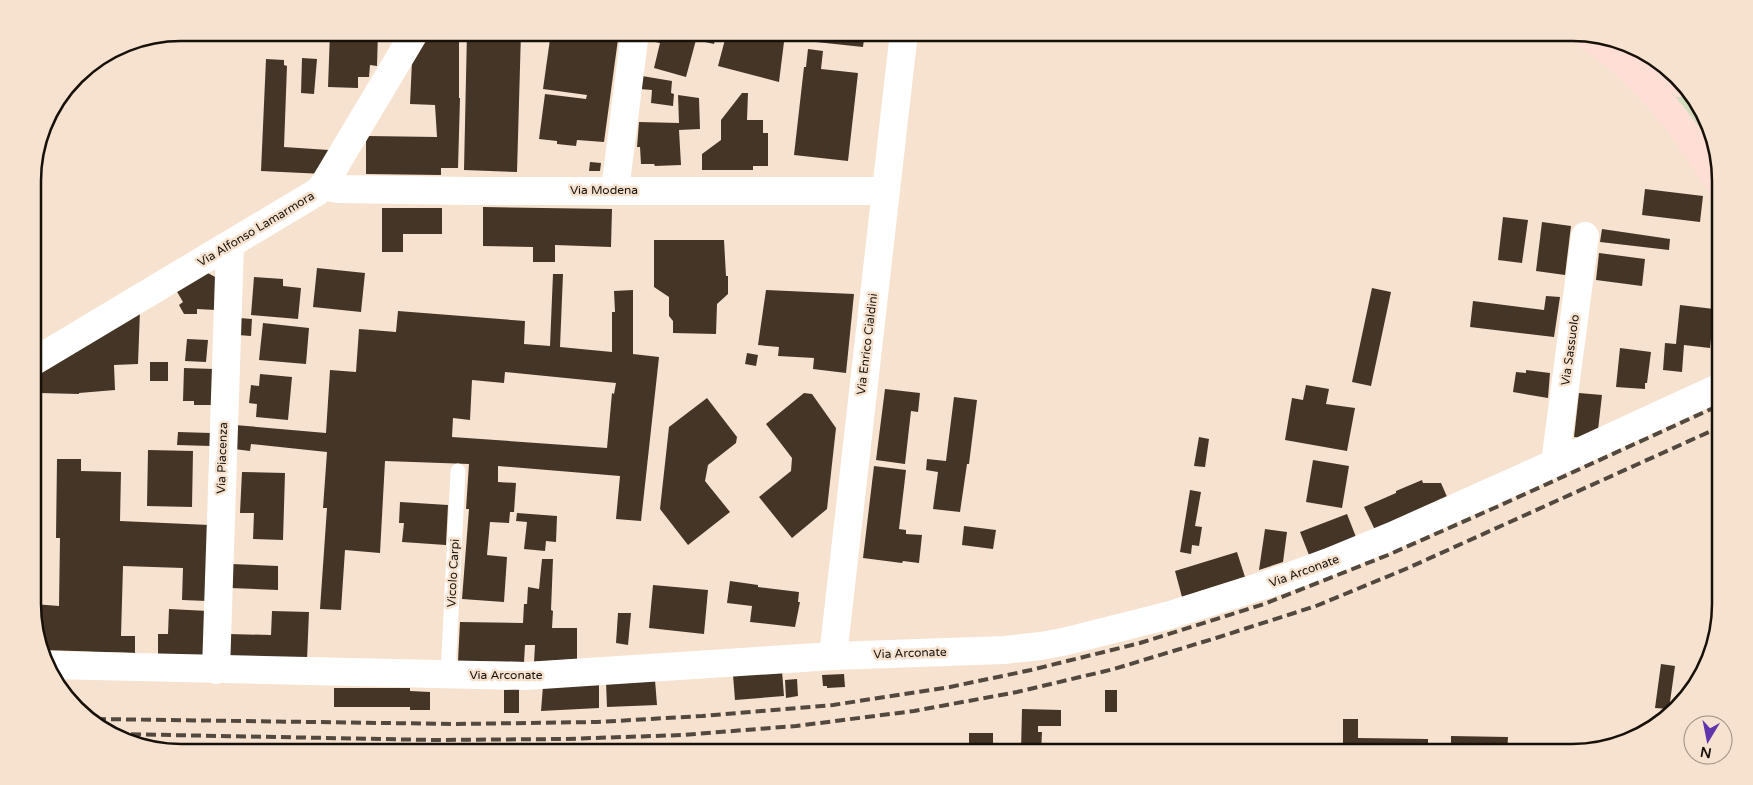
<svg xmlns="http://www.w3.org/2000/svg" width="1753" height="785" font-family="'Varela Round',sans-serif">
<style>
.green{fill:#d4dcc0}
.building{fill:#453526;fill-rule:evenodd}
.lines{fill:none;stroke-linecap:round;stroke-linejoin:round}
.service{stroke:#fff;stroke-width:15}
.minor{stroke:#fff;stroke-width:28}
.secondary{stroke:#ffded6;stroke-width:28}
.rail{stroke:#52483e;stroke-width:4;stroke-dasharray:10 5;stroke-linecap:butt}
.labels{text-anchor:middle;stroke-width:5;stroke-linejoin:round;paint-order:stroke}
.street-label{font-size:12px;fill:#17110a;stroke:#f6e2cf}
.rim{fill:none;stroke:#17110a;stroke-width:2.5}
</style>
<rect width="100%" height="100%" fill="#f6e2cf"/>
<polygon class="green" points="1669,95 1692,96 1719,162"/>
<g class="building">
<polygon points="330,32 378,32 377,66 370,65 369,77 358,77 358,88 328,87"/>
<polygon points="430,32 451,32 451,35 459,35 459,98 460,98 458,168 441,168 441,175 366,174 366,141 368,136 437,137 435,105 410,104 412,61"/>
<polygon points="467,32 521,32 517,172 464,170"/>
<polygon points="551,32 619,32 604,142 577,140 576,146 557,144 557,141 539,139 545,94 586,99 587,95 543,89"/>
<polygon points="657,32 717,32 714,44 696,40 686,77 654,68 660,43 655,42"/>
<polygon points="727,32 746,32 784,42 779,82 718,66"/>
<polygon points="817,32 865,32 863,47 816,42"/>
<polygon points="808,49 823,51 821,69 858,73 848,161 794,155 804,67 806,67"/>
<polygon points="302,58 317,59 314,94 301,93"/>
<polygon points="266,59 284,60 284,65 287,66 284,147 329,150 324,174 261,171"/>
<polygon points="642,76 672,81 671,93 674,94 673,106 651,103 652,90 640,89"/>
<polygon points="742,93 748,93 747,120 763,120 763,133 768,133 768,166 753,166 753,170 702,170 702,154 721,140 721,120"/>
<polygon points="678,95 699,98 700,129 679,130 681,165 655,166 654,164 641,164 640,147 637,147 639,122 679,123"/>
<polygon points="590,162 601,163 600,171 589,171"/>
<polygon points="1645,189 1703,196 1700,222 1642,215"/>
<polygon points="483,207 612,209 611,247 555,245 555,262 533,262 533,247 483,246"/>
<polygon points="382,208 442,208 442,234 403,234 403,252 382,252"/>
<polygon points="1503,217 1528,220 1522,263 1498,260"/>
<polygon points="1542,222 1571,226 1565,275 1536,271"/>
<polygon points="1602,229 1670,239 1669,250 1600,242"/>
<polygon points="654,240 724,240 726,276 728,276 728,294 717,304 716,334 673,333 673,321 669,316 669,297 654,287"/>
<polygon points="1599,253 1645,259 1642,286 1596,280"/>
<polygon points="317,268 365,273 361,312 313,307"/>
<polygon points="206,272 217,278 216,310 197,309 197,314 184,314 179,305 183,302 176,290"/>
<path d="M553,274H563L560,347L612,352V312H615L614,291L633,290V354L659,357L641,521L616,519L620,476L498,466V482L516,483L514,512H510L509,523L490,522L487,555L507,557L504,602L462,599L469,509H466L469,464L385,461L380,553L345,550L341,610L320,609L327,508H323L327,452L251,444L250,451L234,449L235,425L326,433L330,370L356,372L359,329L396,332L398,311L525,321L524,344L550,346ZM505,372L616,383L614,394L612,393L607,448L452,437L453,418L470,420L472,380L504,383Z"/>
<polygon points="254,277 283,279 283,286 301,288 298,319 251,315"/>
<polygon points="1372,288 1391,292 1371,386 1352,382"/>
<polygon points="766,290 854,294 846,373 813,369 814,358 778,356 779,347 758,345"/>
<polygon points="1546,296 1560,297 1554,337 1470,327 1473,301 1544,310"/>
<polygon points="1680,305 1714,309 1710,348 1684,345 1682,372 1663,370 1665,343 1676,344"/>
<polygon points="140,310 138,364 114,365 115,390 79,393 79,394 40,393 40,405 33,405 33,373"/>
<polygon points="239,318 252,319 251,336 238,335"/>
<polygon points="263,323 309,328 306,364 259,360"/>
<polygon points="187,339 208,340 206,362 185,361"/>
<polygon points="1620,348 1651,352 1647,383 1645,383 1645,389 1616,387"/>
<polygon points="747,353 758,355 756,366 745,364"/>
<rect x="150" y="362" width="18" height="19"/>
<polygon points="184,368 214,369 212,405 194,405 194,401 183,401"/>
<polygon points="1526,370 1550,373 1548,398 1513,392 1516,372 1526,373"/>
<polygon points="260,374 292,377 288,420 256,417 257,404 249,403 251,385 259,386"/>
<polygon points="1306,385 1329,389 1326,404 1355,408 1347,451 1285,440 1292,398 1303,400"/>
<polygon points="885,389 920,393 918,412 911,411 905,464 876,460"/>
<polygon points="804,393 812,394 836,428 827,509 792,538 759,497 791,471 792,458 766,424"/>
<polygon points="1579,393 1602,395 1598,430 1580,438 1574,437"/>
<polygon points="954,397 977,400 969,464 967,464 960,512 933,509 938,472 926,470 927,459 946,461"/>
<polygon points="707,398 737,437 736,443 708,465 705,481 730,512 688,545 660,509 669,427"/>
<polygon points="178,432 211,433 211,446 177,445"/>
<polygon points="1199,437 1209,439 1205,467 1194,466"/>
<polygon points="148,450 193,451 192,507 147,506"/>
<polygon points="57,459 81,459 81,471 121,472 120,521 209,525 208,601 182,600 183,568 123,566 121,636 135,636 135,653 45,650 34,623 34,604 59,606 60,538 56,538"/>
<polygon points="1313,460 1349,466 1342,508 1306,502"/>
<polygon points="874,466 906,470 899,529 906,530 906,534 922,535 919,563 903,561 902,563 863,558"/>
<polygon points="242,472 285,473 283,540 253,539 254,513 240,513"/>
<polygon points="1422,480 1423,483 1441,483 1448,499 1375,530 1364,507 1396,493 1396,491"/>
<polygon points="34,487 37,487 35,542 34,542"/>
<polygon points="1190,490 1201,492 1195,526 1202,527 1199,546 1192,545 1191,554 1180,552"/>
<polygon points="400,502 448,505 446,545 402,542 404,523 399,523"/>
<polygon points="517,513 557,516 556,542 546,541 545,551 524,549 527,522 516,521"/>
<polygon points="1347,514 1356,537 1309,555 1300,532"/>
<polygon points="964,526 996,530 993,549 962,545"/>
<polygon points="1265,529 1287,532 1283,562 1259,570"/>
<polygon points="1237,552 1245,577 1182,597 1175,571"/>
<polygon points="542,559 553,559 551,610 553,611 552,628 577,628 577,659 534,662 535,645 525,645 524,662 458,661 460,622 523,623 524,604 527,604 528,587 539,589"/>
<polygon points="231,564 278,566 278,590 230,588"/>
<polygon points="730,581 758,585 758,587 799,592 798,602 800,602 795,627 750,622 752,606 727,603"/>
<polygon points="653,585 708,590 704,634 649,628"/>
<polygon points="169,609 208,611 207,657 158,655 158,634 168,634"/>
<polygon points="272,611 309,612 307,660 229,658 229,634 271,635"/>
<polygon points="618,613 631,613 628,645 616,643"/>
<polygon points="1661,664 1675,666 1669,709 1655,708"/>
<polygon points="782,671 784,696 735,700 733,675"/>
<polygon points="844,674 845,687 827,688 827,686 823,686 822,675"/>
<polygon points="797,679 798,696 786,698 785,680"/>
<polygon points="655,680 657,705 607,707 606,682"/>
<polygon points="599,682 599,708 541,711 543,686"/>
<polygon points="334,688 410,688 410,691 430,692 430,710 410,710 410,707 334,707"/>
<polygon points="519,689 519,713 504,713 504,690"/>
<rect x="1105" y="690" width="12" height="22"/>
<polygon points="1022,709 1061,710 1061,726 1038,726 1038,732 1042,732 1041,752 1021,752"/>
<polygon points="1343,719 1358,719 1358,738 1428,739 1428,752 1343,752"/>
<rect x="969" y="733" width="24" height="17"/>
<polygon points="1451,736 1508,737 1507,752 1451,752"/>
</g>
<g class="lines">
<polyline class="service" points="448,675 458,471"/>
<g class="minor">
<polyline points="323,186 338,189 468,191 885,191"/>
<polyline points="615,190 635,32"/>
<polyline points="33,362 317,192 323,186 415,32"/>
<polyline points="1555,463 1585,236"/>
<polyline points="833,656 904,32"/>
<polyline points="51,665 526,676 833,656 1004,650 1041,646 1063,642 1170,615 1271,583 1329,562 1392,536 1555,463 1720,387"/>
<polyline points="216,670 230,245"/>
</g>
<g class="secondary">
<path d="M1589,36C1643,73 1686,127 1719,183"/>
<polyline points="1634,67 1661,80 1679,83"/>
</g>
<g class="rail">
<polyline points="96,719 456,724 597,722 702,716 833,705 950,687 1031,670 1140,643 1264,604 1388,555 1501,505 1720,405"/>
<polyline points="116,734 434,740 565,739 682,735 796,726 914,711 1017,692 1114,669 1216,638 1316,606 1408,568 1720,427"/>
</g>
</g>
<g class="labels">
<g class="street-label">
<text x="604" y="194">Via Modena</text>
<text transform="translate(256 229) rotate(-31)" y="4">Via Alfonso Lamarmora</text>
<text transform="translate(867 344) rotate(-83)" y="4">Via Enrico Cialdini</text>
<text transform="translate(1570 350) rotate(-82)" y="4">Via Sassuolo</text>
<text transform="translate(222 458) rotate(-88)" y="4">Via Piacenza</text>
<text transform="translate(1304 571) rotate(-20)" y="4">Via Arconate</text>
<text transform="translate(453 573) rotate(-87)" y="4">Vicolo Carpi</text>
<text transform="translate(910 653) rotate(-2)" y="4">Via Arconate</text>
<text x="506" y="679">Via Arconate</text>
</g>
</g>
<path d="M0 0H1753V785H0ZM181 41H1572A140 140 0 0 1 1712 181V604A140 140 0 0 1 1572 744H181A140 140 0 0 1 41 604V181A140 140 0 0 1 181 41Z" fill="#f6e2cf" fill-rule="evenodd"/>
<path class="rim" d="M181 41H1572A140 140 0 0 1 1712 181V604A140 140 0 0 1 1572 744H181A140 140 0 0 1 41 604V181A140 140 0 0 1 181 41Z"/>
<g transform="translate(1708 740) rotate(190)"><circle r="24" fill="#f6e2cf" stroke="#9d8e80"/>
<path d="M0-4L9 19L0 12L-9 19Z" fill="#6134ab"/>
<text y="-8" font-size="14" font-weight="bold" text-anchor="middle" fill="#17110a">N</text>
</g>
</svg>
